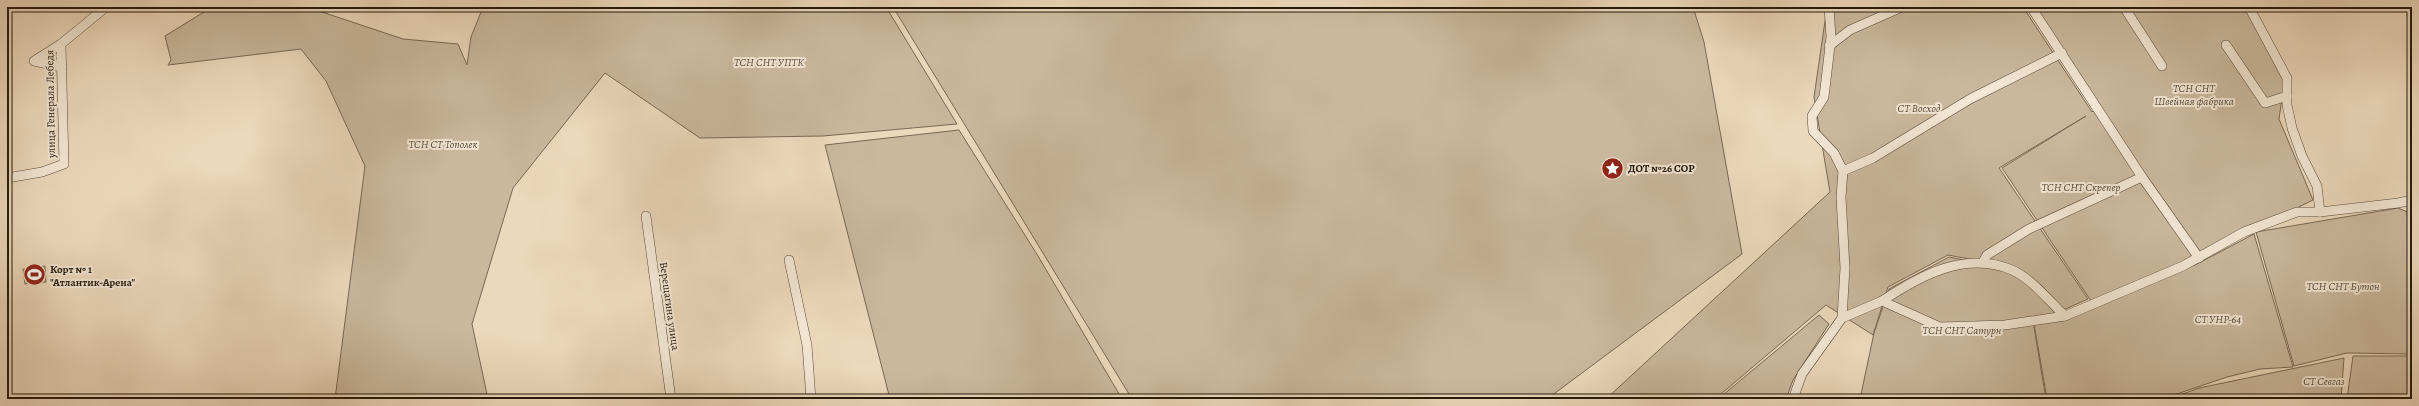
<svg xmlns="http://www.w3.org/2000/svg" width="2419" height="406" font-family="Alegreya,serif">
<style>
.green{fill:#cab89e;stroke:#786855}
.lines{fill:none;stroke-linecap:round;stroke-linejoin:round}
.street-casing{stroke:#574938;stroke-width:10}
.street{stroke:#f3e6d3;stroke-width:9}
.labels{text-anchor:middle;stroke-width:4;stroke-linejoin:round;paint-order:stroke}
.park-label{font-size:11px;font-style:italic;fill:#574938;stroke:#f3e6d3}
.street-label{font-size:11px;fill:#25190c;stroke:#f3e6d3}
.poi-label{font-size:11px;font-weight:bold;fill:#25190c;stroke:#f3e6d3;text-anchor:start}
</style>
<rect width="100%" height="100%" fill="#ecd8bc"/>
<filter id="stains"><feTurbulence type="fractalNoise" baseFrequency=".005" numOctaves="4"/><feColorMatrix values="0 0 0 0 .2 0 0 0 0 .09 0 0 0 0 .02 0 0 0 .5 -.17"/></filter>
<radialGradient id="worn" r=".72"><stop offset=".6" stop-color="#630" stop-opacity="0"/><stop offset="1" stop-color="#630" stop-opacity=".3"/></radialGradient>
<g class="green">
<polygon points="212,7 307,7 403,39 458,44 467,65 471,37 483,7 886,7 957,124 823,136 700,138 605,73 513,188 472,324 488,399 335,399 365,166 326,81 301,49 168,65 171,60 165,36"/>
<polygon points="893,7 1693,7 1704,42 1742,254 1547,399 1132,399"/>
<polygon points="1827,7 2023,7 2092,112 2096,109 2195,258 2091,301 2002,168 2086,116 1999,168 2088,299 2061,311 2017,268 1948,255 1888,287 1873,335 1826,305 1715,399 1606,399 1830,192 1814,97"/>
<polygon points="2027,7 2247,7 2285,78 2279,119 2313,200 2200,255"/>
<polygon points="959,130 1038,256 1122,399 890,399 825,145"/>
<polygon points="2398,208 2412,214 2412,354 2347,353 2294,366 2256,232"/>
<polygon points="2254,234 2293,367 2260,369 2227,377 2162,399 2047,399 2034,324 2197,264"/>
<polygon points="1949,257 2015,270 2061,314 2033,321 2046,399 1860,399 1874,333 1889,289"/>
<polygon points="45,266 46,282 25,284 23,269"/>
<polygon points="1819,315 1829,324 1793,380 1786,399 1718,399"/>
<polygon points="2353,356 2412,356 2412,399 2347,399"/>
<polygon points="2344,358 2341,399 2169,399 2199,388"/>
</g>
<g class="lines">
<defs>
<g id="street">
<polyline points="2031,7 2142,177 2199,258"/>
<polyline points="2124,7 2162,66"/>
<polyline points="2249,7 2287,78 2287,105 2292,128 2302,156 2317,186 2320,212"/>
<polyline points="61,44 34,61 62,67"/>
<polyline points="2226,45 2265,103 2287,96"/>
<polyline points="1829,46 1850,30 1902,7"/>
<polyline points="1843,171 1873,158 1970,99 2062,53"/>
<polyline points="7,178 42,172 64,164 61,44 106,7"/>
<polyline points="646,216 671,399"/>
<polyline points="789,260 807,345 811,399"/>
<polyline points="1983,262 1987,255 2029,229 2142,177"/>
<path d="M1882,301C1919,276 1966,250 2012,270C2032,279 2049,301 2065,316"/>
<polyline points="1842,318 1882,301 1940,327 2005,325 2065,316 2183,266 2244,232 2297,212 2320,212 2398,203 2412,200"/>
<polyline points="1793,399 1802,374 1842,318 1845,268 1841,197 1843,171 1834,153 1813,131 1812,116 1824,97 1831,37 1829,7"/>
</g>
</defs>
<use href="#street" class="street-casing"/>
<use href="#street" class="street"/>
</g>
<defs>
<symbol id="sight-disc" viewBox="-11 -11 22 22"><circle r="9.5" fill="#8f2418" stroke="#f3e6d3"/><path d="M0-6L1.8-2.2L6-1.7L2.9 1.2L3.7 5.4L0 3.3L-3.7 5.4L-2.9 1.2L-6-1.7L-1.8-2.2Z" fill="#fff"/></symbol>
<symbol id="stadium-disc" viewBox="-11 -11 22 22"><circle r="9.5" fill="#8f2418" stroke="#f3e6d3"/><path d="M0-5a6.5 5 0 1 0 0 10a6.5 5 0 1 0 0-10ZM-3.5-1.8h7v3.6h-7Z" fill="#fff"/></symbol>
</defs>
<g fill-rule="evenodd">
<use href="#sight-disc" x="1600" y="156" width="25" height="25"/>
<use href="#stadium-disc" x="22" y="262" width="25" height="25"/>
</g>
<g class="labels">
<g class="park-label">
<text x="769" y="66">ТСН СНТ УПТК</text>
<text x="2194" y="92">ТСН СНТ<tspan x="2194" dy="13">Швейная фабрика</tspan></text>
<text x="1919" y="112">СТ Восход</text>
<text x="443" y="148">ТСН СТ Тополек</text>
<text x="2081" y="191">ТСН СНТ Скрепер</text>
<text x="2343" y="290">ТСН СНТ Бутон</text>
<text x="2218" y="323">СТ УНР-64</text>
<text x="1962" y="334">ТСН СНТ Сатурн</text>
<text x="2324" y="385">СТ Севгаз</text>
</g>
<g class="street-label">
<text transform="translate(50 104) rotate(-91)" y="4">улица Генерала Лебедя</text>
<text transform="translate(670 306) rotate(82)" y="4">Верещагина улица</text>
</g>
<g class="poi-label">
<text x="1628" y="172">ДОТ №26 СОР</text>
<text x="50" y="273">Корт № 1<tspan x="50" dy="13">"Атлантик-Арена"</tspan></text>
</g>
</g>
<rect width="2419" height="406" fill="none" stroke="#ecd8bc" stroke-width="24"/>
<rect x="8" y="8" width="2403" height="390" fill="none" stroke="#25190c" stroke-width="2"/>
<rect x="12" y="12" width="2395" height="382" fill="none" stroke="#25190c"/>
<rect width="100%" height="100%" filter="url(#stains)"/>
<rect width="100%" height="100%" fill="url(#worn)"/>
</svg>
